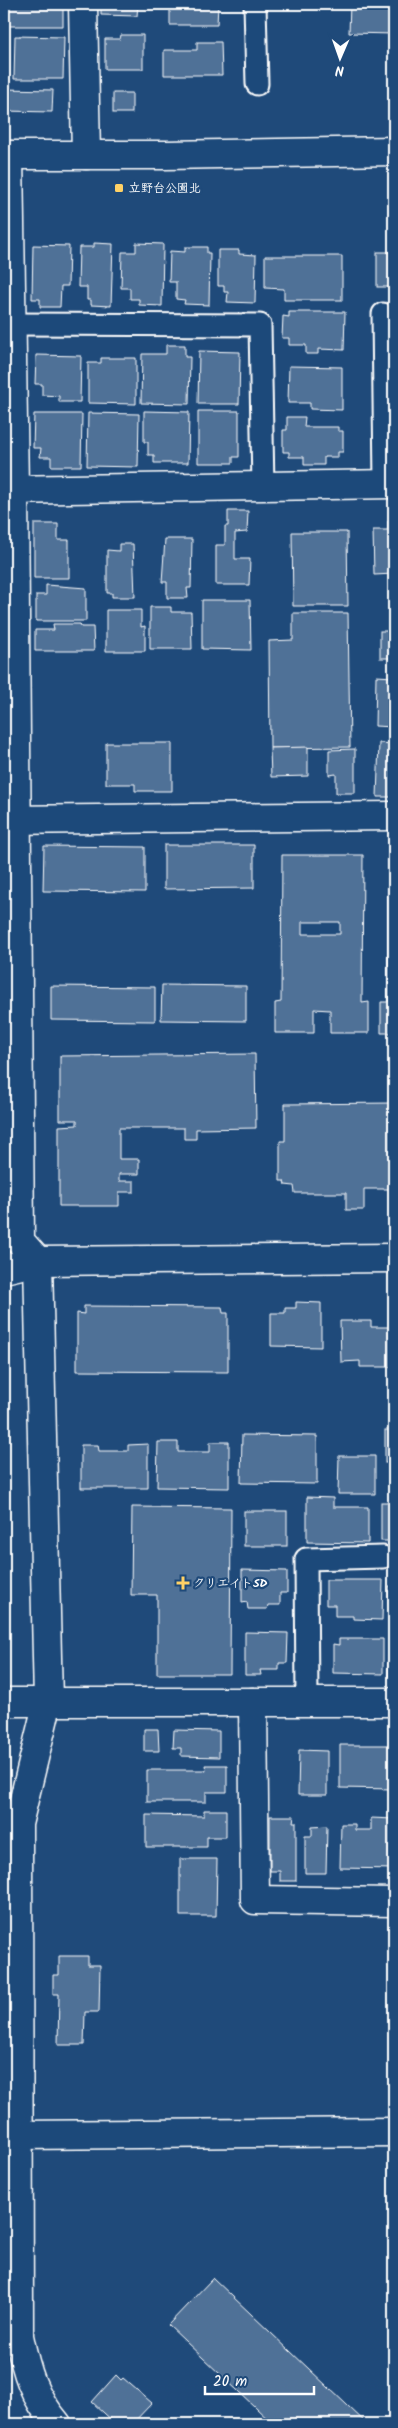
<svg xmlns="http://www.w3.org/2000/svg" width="398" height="2428" font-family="Kalam,'Klee One',sans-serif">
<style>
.building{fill:#507197;stroke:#fff;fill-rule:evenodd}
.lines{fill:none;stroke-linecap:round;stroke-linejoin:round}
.lane-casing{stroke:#fff;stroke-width:25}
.street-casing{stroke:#fff;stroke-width:31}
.secondary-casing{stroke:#fff;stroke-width:31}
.lane{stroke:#1f4a7a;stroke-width:21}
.street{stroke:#1f4a7a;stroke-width:28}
.secondary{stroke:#1f4a7a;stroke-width:28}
.poi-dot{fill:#ffd166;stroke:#1f4a7a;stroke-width:2}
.labels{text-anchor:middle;stroke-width:4.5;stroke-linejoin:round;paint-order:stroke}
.poi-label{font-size:12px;font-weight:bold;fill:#fff;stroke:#1f4a7a;text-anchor:start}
</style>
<rect width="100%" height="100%" fill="#1f4a7a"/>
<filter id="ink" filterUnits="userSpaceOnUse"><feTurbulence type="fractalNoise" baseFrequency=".02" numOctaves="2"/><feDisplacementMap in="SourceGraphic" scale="10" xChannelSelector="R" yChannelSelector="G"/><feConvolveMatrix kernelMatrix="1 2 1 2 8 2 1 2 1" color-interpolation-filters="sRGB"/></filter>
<g filter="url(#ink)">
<g class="building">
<rect x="5" y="4" width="58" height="22"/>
<polygon points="101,4 138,4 137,16 101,15"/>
<polygon points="170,4 218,4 217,25 170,25"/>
<polygon points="350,4 394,4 394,34 349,33"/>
<polygon points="121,35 143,35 143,69 105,69 105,39 120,39"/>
<polygon points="15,36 64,37 63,79 14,79"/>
<polygon points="197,42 221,42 222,75 164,75 164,50 197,50"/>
<polygon points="4,89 53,90 52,112 4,111"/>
<rect x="113" y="93" width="19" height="20"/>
<polygon points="94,243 113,244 111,306 91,305 91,300 87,300 87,287 78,287 79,247 94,247"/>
<polygon points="136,243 163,244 162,306 139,305 139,299 130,299 130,288 121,288 122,252 136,252"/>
<polygon points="33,245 69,246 68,286 61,286 60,307 40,307 40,299 32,299"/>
<polygon points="185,247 207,247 207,253 210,253 209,305 184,304 185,300 176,299 176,282 169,282 170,251 185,252"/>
<polygon points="218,250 239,250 239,254 256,255 255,303 227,302 228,292 224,292 224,286 218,286"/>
<rect x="377" y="252" width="17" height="35"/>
<polygon points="265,256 342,256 342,300 284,300 284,289 265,288"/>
<polygon points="289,312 345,312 344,350 318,349 318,354 306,354 306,345 289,345 289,338 282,338 283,316 289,317"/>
<polygon points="166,345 185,345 185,357 190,357 189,404 141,403 142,354 166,354"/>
<polygon points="199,351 240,352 239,404 198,404"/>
<polygon points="36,355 81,356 80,402 59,402 59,396 42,395 42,384 35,384"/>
<polygon points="101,358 136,358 136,404 88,403 88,363 101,363"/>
<polygon points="289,366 342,367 342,410 310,409 310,403 288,403"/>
<polygon points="144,411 189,412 188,463 154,463 154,455 148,455 148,442 144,442"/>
<polygon points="198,411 239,411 239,457 233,457 233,463 198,463"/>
<polygon points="88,413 139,414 138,467 87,466"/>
<polygon points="34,414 82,414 81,466 51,466 51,457 40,457 41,448 33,448"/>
<polygon points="287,417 305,417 304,427 338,427 338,431 343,431 343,452 338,452 338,457 324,457 324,465 304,465 304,457 289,457 289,452 283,452 283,430 287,430"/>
<polygon points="228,511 248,511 247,532 235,533 235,559 250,559 249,585 216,585 216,545 225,545 225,526 228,526"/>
<polygon points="388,521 394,521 394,574 374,575 373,530 388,530"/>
<polygon points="34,524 58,524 58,540 69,540 69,578 34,578"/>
<polygon points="292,532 347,532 348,606 293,606"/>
<polygon points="165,539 192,539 191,588 187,588 188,598 167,598 167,582 162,582"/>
<polygon points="119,544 133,544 135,597 112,597 112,593 107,593 107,550 119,551"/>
<polygon points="46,585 86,588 86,621 36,621 36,595 46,595"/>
<polygon points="202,600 250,600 251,650 202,649"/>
<polygon points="150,607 171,607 171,612 191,612 192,649 150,649"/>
<polygon points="106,610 141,610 141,627 145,626 145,651 106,651"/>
<polygon points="293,613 348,613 350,747 270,748 269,641 293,640"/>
<polygon points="53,624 80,624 81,627 93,627 94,651 35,651 35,630 54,630"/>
<rect x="380" y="631" width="14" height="27"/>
<polygon points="376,676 394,677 394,727 375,726"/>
<polygon points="106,743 172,743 172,791 135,791 135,784 106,784"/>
<polygon points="379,743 394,744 394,797 377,797"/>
<polygon points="308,747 308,776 271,777 270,748"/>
<polygon points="355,749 355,793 336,793 336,774 329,775 329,750"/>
<polygon points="164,845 254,845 254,888 164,889"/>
<polygon points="44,846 145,847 145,892 43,891"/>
<polygon points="388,854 394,854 394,1033 381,1033 381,1002 388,1002"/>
<path d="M282,855H363L362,1003L369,1002V1033H330V1010L314,1009V1033H275V1003L281,1002ZM302,922H340V934H302Z"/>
<polygon points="162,985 246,986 246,1021 161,1020"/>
<polygon points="51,986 155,987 155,1021 51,1020"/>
<polygon points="255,1054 256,1128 196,1129 196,1139 184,1139 184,1128 119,1128 119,1159 139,1159 139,1174 119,1174 119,1181 134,1181 134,1192 119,1192 119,1206 59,1206 59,1126 77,1125 77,1120 60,1120 60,1056"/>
<polygon points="394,1103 394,1189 364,1189 364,1210 346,1210 346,1193 295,1193 294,1186 285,1185 284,1181 280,1181 280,1141 285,1141 285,1104"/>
<polygon points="296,1302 321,1303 321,1347 271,1346 271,1313 285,1313 285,1308 296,1308"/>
<polygon points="84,1306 222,1307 223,1313 228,1313 228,1372 77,1371 77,1313 84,1314"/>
<polygon points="340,1321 371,1321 371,1327 394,1327 394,1367 360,1367 360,1361 341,1362"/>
<rect x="385" y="1430" width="9" height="33"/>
<polygon points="242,1435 317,1436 317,1484 241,1483"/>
<polygon points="158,1442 178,1442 178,1452 210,1452 210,1442 229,1442 229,1488 157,1487"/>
<polygon points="148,1444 148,1488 81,1488 81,1445 98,1445 99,1451 128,1451 128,1445"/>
<polygon points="339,1456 375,1456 375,1494 338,1494"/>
<polygon points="307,1497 333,1498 333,1507 368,1507 368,1543 307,1542"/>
<rect x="381" y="1502" width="13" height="39"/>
<polygon points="132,1507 231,1508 230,1674 157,1674 157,1595 131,1595"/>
<rect x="244" y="1511" width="43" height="35"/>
<polygon points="394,1559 394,1605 389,1605 389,1586 394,1586"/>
<polygon points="242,1570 287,1571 287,1593 280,1593 280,1605 268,1605 267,1609 248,1609 247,1602 242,1603"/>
<polygon points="326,1580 383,1580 382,1620 353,1619 353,1616 335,1616 335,1605 326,1605"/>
<polygon points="389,1630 394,1630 394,1676 388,1676"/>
<polygon points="245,1632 288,1633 287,1663 279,1663 279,1670 260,1670 261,1675 245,1675"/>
<polygon points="339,1639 383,1639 383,1674 333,1673 333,1644 339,1645"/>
<polygon points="144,1729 158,1729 159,1751 144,1751"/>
<polygon points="174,1730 219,1731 219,1757 181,1756 181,1748 173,1748"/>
<polygon points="340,1745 394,1745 394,1789 340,1788"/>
<polygon points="299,1750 327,1751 327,1795 298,1795"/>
<polygon points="205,1765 227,1765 227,1792 206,1792 206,1802 147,1802 147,1770 206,1770"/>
<polygon points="204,1810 226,1810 226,1837 207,1837 207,1847 146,1847 146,1815 204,1816"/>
<polygon points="270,1816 294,1816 293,1822 296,1822 296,1881 280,1881 280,1871 270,1871"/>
<polygon points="371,1818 394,1819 394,1869 340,1868 341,1824 355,1824 355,1830 371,1830"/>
<polygon points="327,1826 326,1873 305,1873 305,1836 312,1836 312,1827"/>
<polygon points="180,1859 217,1859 216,1916 180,1916"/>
<polygon points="59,1956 88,1956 88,1965 100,1965 99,2012 85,2012 84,2045 58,2045 59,1994 53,1994 53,1975 59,1975"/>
<polygon points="213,2278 367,2424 273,2424 168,2325"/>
<polygon points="116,2375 121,2380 123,2378 152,2403 132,2424 116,2424 92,2402"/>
</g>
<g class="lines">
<defs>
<g id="lane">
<polyline points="255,4 257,84"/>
<polyline points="383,314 385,484"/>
<polyline points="11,324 260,325 263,487"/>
<polyline points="307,1702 306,1559 383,1557"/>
</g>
<g id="street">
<polyline points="83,4 86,155"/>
<path d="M9,155L14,490L20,1241L38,1261L48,1701L18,1824L19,2336C26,2371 33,2396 57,2424"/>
<polyline points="4,490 394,484"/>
<polyline points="4,820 394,816"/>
<polyline points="4,1269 38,1261 394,1258"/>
<polyline points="4,1702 394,1702"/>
<polyline points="253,1702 255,1900 394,1902"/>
<polyline points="18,2135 394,2132"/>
</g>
<polyline id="secondary" points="4,155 166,155 394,151"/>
</defs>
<use href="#lane" class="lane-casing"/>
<use href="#street" class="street-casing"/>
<use href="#secondary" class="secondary-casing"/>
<use href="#lane" class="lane"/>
<use href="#street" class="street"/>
<use href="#secondary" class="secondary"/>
</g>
</g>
<g class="poi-dot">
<rect x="114" y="183" width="10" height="10" rx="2.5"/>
<path d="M180.5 1575.5h5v5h5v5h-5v5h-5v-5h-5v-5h5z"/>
</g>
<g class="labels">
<g class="poi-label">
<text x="129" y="192">立野台公園北</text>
<text x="193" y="1587">クリエイトSD</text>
</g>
</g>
<rect width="398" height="2428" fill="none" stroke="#1f4a7a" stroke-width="20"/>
<rect x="10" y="10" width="378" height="2408" fill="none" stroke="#fff" stroke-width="2" filter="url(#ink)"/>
<g transform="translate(340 58) rotate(182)" stroke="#1f4a7a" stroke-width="4" paint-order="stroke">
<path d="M0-4L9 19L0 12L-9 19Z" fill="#ffffff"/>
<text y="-8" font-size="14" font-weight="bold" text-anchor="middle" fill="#ffffff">N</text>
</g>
<path d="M205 2386v8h109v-8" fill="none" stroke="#ffffff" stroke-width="2.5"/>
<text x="213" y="2386" font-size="15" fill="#ffffff" stroke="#1f4a7a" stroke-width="4" paint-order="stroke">20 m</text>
</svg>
